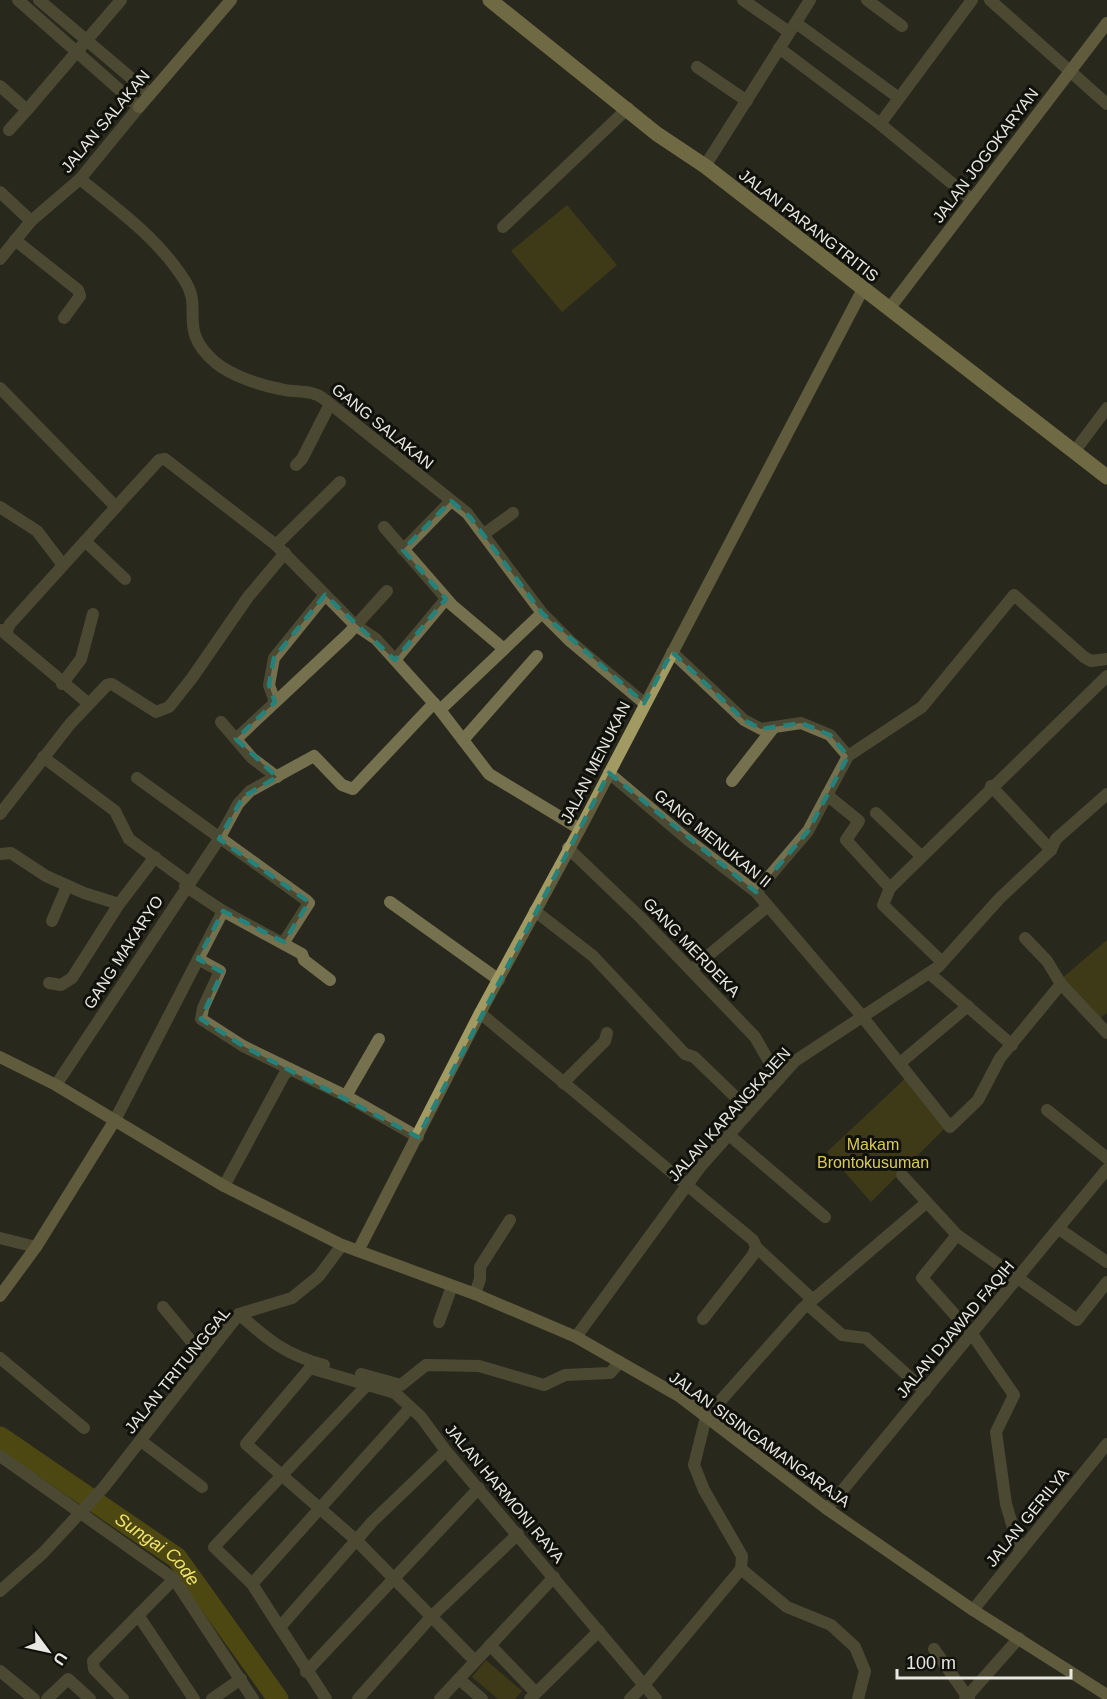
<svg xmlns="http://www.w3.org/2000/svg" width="1107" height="1699" font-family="Helvetica,sans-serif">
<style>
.green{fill:#575012}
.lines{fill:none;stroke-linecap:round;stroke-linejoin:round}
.river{stroke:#796f03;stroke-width:21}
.street{stroke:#75714f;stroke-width:12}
.secondary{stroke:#a19a63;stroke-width:12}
.primary{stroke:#c3bb72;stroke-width:15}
.marked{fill:none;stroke:#25817a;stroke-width:4.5;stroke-dasharray:12 8;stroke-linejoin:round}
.labels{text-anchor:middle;stroke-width:6;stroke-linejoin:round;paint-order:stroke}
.street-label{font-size:16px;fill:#e8e7e1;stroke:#11110c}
.park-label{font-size:16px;fill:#dacb52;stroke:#11110c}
.water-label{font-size:18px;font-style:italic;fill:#f1e36c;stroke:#11110c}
</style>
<rect width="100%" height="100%" fill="#29281e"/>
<g class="green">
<polygon points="567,205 617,265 562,312 511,251"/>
<polygon points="1107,940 1107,1013 1098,1020 1061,979"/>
<polygon points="909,1075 949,1124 871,1202 827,1152"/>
<polygon points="486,1660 522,1691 515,1699 498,1699 472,1677"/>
</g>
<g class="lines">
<path class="river" id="s1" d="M0,1437L177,1558L278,1699"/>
<g class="street">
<polyline points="39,0 150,94"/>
<polyline points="743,0 789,32"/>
<polyline points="867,0 902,26"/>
<polyline points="990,0 1107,104"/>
<polyline points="796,23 899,98"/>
<polyline points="779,48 880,124 971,199"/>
<polyline points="697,67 747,101"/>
<polyline points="0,86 27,110 121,0"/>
<polyline points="880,124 972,0"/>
<polyline points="9,130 27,110"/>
<polyline points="705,166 810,0"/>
<path d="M80,179C117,209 159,239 185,281C204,310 176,329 216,363C232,376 260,385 280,389C295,393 312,389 324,399L467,513L542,613L570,641L644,703"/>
<polyline points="0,192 31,221"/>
<polyline points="503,227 628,108"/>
<polyline points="15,240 78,290 80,296 64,318"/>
<polyline points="0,259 31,221 80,179 139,107 18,0"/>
<polyline points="0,388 116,507 159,460 165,459 276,545 355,625 376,639 440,710 489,774 580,829"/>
<polyline points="1074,452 1107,408"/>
<polyline points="296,465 302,459 330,404"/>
<polyline points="0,507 37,531 63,565"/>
<polyline points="384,527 452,605 504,649"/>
<polyline points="484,534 513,513"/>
<polyline points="85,541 125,579"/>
<polyline points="276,545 340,482"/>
<polyline points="403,550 451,501"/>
<polyline points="1,630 88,703"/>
<polyline points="6,633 10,624 116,507"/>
<polyline points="672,652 744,720 761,729 801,723 830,735 848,756 808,831 756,892"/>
<polyline points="395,660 446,599"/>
<polyline points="62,684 81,659 93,614"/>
<polyline points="275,702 269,685 274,658 325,595"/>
<polyline points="440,710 542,613"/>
<polyline points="221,722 252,758 277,777"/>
<polyline points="236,739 348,634 387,591"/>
<polyline points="463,740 537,656"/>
<polyline points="848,756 922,707 1014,595 1084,657 1091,661 1107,659"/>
<polyline points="43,757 115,811 129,839 188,882"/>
<polyline points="609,773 687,839 756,892 861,1015 950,1127 978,1100 1000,1058 1061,984"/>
<polyline points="137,778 306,900 309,903 284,942"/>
<polyline points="732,781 774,727"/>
<polyline points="991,786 1051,850"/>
<polyline points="827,795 859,821 846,840 890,888"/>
<polyline points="876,813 921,856"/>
<polyline points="0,814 70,724 107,685 112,684 156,712 169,707 192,678 248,597 285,553"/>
<polyline points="568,848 640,917 755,1037 779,1079"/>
<polyline points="0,854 11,853 46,876 84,893 119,904"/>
<polyline points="185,886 223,911 302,954 304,960 330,980"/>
<polyline points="390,902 499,980"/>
<polyline points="535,911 593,956 685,1054 694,1057 750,1111"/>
<polyline points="52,921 67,886"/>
<polyline points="1025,938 1047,961 1061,984 1107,1033"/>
<polyline points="198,959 220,971 203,1008 201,1019 243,1046 290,1069"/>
<polyline points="941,961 883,905 890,888 1107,676"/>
<polyline points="692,969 768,906"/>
<polyline points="929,973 1012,1045"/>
<polyline points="49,983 61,985 72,978 119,904 155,857"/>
<polyline points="480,1013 753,1240 756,1247 753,1255 703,1319"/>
<polyline points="900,1063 968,1006"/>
<polyline points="563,1083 605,1041 607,1033"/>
<polyline points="56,1085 219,839 238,804 250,791 314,756 342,785 353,789 434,703"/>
<polyline points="346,1096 379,1039"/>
<polyline points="1047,1110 1107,1158"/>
<polyline points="115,1120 223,911"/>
<polyline points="729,1135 825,1217"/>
<polyline points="902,1175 957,1235 1077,1320 1107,1282"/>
<polyline points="224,1186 284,1075 290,1069 346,1096 418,1137"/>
<polyline points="1059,1229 1107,1262"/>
<polyline points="957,1235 922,1278 972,1334 1014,1395 996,1432 1006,1504 1020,1551"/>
<polyline points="0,1238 36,1247"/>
<polyline points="756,1247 812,1299"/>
<polyline points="475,1294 480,1279 480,1267 510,1220"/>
<polyline points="807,1304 842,1335 866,1338 925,1391"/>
<polyline points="163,1307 205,1358"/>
<path d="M239,1314C268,1340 286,1355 324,1365"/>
<polyline points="439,1322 452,1286"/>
<polyline points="576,1337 701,1166 795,1061 938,967 999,899 1051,850 1056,839 1107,794"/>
<polyline points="0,1358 84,1428"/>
<polyline points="361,1374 401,1385 426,1365 479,1366 544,1385 565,1375 610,1373 620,1362"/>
<polyline points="141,1441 202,1487"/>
<polyline points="0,1456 174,1579 253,1699"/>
<polyline points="827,1509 1107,1169"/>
<polyline points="741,1569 787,1607 831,1625 855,1647 865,1671 858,1699"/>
<polyline points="252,1584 410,1408"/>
<polyline points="0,1591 43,1553 104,1487 239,1314 292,1298 319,1276 342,1245"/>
<polyline points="973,1610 1107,1444"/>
<polyline points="138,1615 194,1699"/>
<polyline points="280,1627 373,1521 446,1451"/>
<polyline points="490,1645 536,1693"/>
<polyline points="934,1649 969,1699"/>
<polyline points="475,1661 356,1540 246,1444 310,1368 395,1393 421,1417 446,1451 644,1685 630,1699"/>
<polyline points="0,1671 34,1699"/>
<polyline points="306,1672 479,1488"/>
<polyline points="459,1679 482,1699"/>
<polyline points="47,1699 68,1679 90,1699"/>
<polyline points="123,1699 94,1669 93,1661 174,1579"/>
<polyline points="212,1699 241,1679"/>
<polyline points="326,1699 252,1584 214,1547 368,1384"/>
<polyline points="358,1699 431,1617 518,1534"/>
<polyline points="440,1699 554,1577"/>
<polyline points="530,1699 599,1631"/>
<polyline points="656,1699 644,1685 741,1569 742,1556 704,1490 694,1465 706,1417 802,1309 926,1203"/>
<polyline points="965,1699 1019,1638"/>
</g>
<g class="secondary">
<polyline points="139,107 231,0"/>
<polyline points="889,309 1107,23"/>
<polyline points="0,1057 56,1085 224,1186 342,1245 475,1294 576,1337 679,1396 827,1509 973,1610 1107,1695"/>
<polyline points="358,1251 480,1013 580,829 863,289"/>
<polyline points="0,1296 36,1247 115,1120"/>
</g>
<polyline class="primary" points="490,0 657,134 705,166 1107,477"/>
</g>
<path d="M0 0H1107V1699H0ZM451,501L470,517L542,613L644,703L672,652L744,720L761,729L801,723L830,735L848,756L808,831L756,892L609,773L418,1137L243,1046L201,1019L222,972L198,959L223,911L284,942L309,902L219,839L243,797L277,777L236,739L275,702L269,685L274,658L325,595L395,660L446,599L403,550Z" fill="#29281e" fill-opacity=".55" fill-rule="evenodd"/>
<path class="marked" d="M451,501L470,517L542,613L644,703L672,652L744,720L761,729L801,723L830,735L848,756L808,831L756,892L609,773L418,1137L243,1046L201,1019L222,972L198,959L223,911L284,942L309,902L219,839L243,797L277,777L236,739L275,702L269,685L274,658L325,595L395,660L446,599L403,550Z"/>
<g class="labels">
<g class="street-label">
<text transform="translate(105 121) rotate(-50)" y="6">JALAN SALAKAN</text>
<text transform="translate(985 155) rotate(-53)" y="6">JALAN JOGOKARYAN</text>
<text transform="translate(809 225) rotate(38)" y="6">JALAN PARANGTRITIS</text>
<text transform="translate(383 426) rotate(39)" y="6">GANG SALAKAN</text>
<text transform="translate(595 762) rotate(-63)" y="6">JALAN MENUKAN</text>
<text transform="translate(713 838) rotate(39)" y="6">GANG MENUKAN II</text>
<text transform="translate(692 947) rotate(46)" y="6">GANG MERDEKA</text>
<text transform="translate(123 952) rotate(-57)" y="6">GANG MAKARYO</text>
<text transform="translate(729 1114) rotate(-48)" y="6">JALAN KARANGKAJEN</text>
<text transform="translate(955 1329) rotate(-50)" y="6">JALAN DJAWAD FAQIH</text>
<text transform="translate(177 1370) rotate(-51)" y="6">JALAN TRITUNGGAL</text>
<text transform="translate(760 1439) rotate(36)" y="6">JALAN SISINGAMANGARAJA</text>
<text transform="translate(505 1493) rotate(50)" y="6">JALAN HARMONI RAYA</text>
<text transform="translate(1027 1517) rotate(-51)" y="6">JALAN GERILYA</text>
</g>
<g class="park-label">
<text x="873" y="1150">Makam<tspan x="873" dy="18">Brontokusuman</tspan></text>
</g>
<g class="water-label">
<text dy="6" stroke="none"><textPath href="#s1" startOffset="194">Sungai Code</textPath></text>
</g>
</g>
<g transform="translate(48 1651) rotate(123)" stroke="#11110c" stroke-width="4.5" paint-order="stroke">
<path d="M0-4.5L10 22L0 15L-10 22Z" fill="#e8e7e1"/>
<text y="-9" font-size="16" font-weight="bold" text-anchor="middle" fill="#e8e7e1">U</text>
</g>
<path d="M897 1669v9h174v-9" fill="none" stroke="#e8e7e1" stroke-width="3"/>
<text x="906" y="1669" font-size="18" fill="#e8e7e1" stroke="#11110c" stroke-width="4.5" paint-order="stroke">100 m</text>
</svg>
